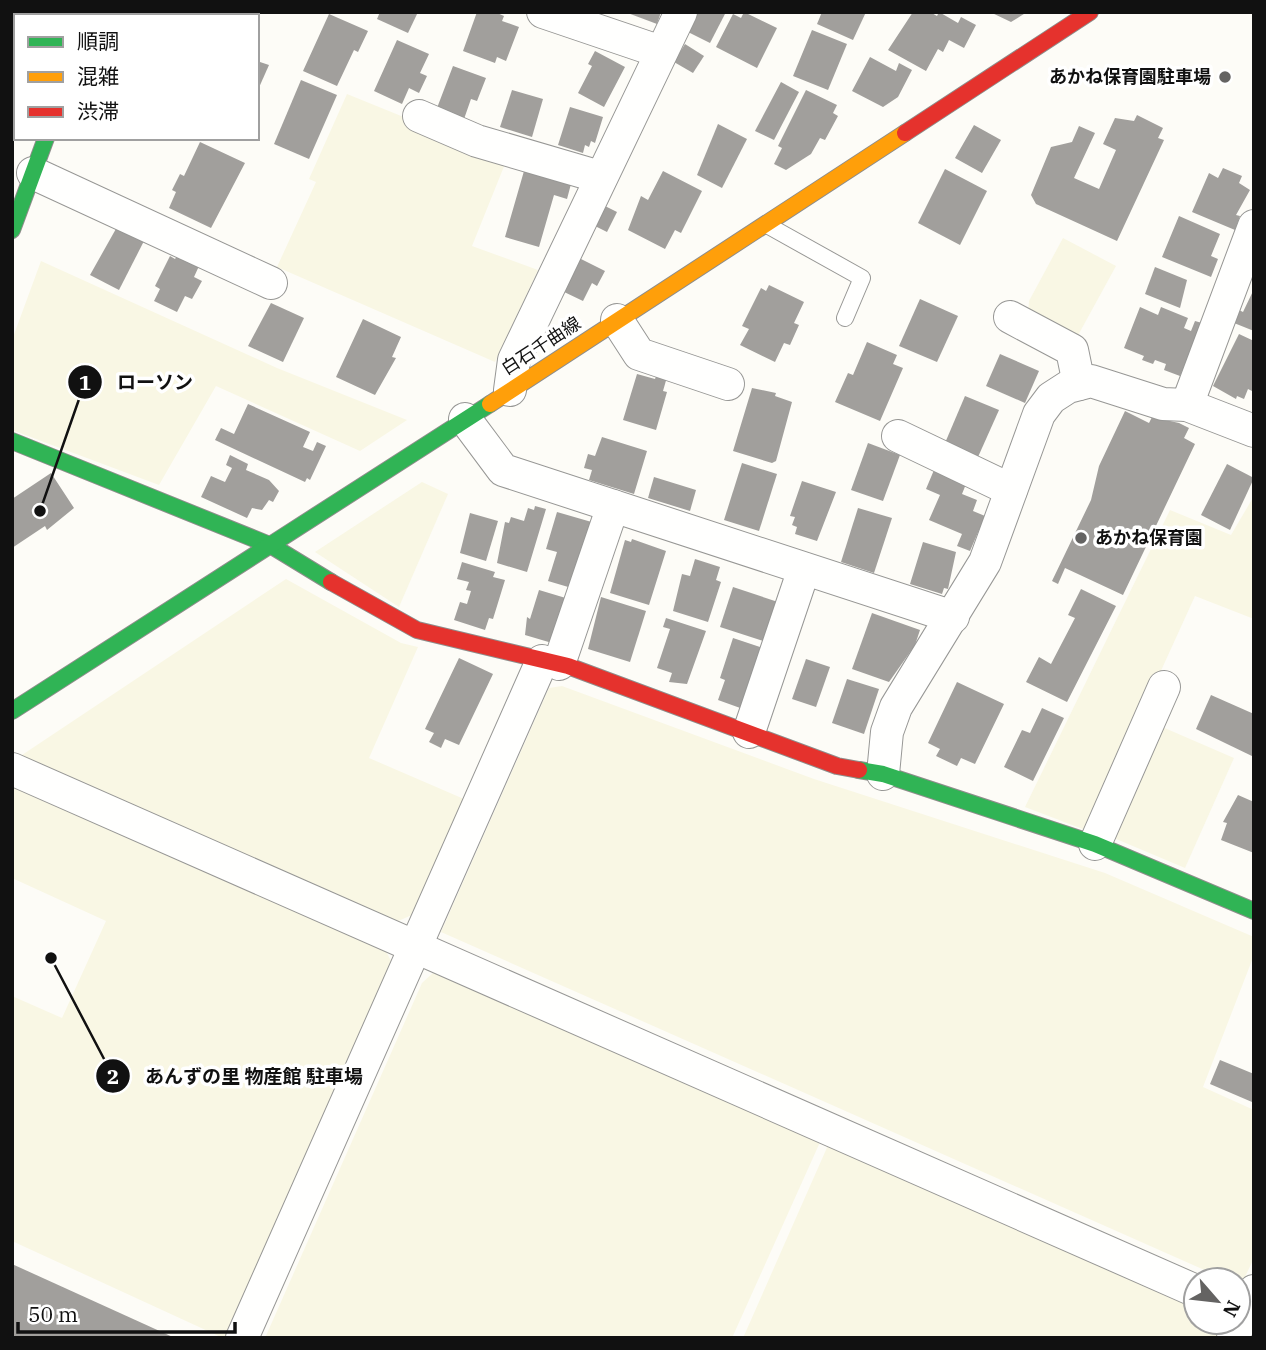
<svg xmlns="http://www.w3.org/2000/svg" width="1266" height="1350" font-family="'IBM Plex Serif','Noto Sans JP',serif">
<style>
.farmland{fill:#f9f7e4}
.building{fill:#a19f9c}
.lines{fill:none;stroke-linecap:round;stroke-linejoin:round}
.lane-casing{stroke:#979795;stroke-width:18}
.street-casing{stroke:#979795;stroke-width:34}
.fast-casing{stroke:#8e8d8b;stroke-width:18}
.slow-casing{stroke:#8e8d8b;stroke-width:18}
.jam-casing{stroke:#8e8d8b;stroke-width:18}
.lane{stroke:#fffffe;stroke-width:16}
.street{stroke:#fffffe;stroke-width:32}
.fast{stroke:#30b455;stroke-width:16}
.slow{stroke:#ff9f0a;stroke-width:16}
.jam{stroke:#e5322d;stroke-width:16}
.poi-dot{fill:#646362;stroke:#fff;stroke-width:2.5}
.labels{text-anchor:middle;stroke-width:7;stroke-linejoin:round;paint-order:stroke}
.poi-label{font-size:18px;font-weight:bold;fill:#111;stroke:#fff;text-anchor:end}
.street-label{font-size:18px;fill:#111;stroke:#fff}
.leader{fill:none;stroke:#111;stroke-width:2.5}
.callout-dot{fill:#111;stroke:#fff;stroke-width:2.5}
.mark-label{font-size:21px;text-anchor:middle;font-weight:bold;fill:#fff}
.callout-label{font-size:19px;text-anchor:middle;font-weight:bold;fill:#111;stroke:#fff;stroke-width:7;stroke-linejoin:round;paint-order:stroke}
</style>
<rect width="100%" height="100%" fill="#fdfcf7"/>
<g class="farmland">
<polygon points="347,94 507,159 472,246 538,270 495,362 277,267 316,182 309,179"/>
<polygon points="1063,238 1116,266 1076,339 1028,314 1029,301"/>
<polygon points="41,261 277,368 407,420 360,451 216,386 159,485 12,430 12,340"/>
<polygon points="422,482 448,494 399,607 315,552"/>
<polygon points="1254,496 1254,619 1195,596 1088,831 1025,807 1170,510 1231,535"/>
<polygon points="286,579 401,643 418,647 369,758 464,799 412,915 396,922 19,757"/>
<polygon points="562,686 814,779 1105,873 1254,937 1254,955 1203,1087 1254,1110 1254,1258 1244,1279 1238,1282 1227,1280 441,932 549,688"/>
<polygon points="1160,726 1234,758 1185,868 1109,836"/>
<polygon points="12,786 384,947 391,961 389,975 232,1338 223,1338 12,1241 12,996 62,1018 106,921 12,878"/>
<polygon points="434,972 821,1140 732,1338 265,1338 422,983"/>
<polygon points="829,1143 1196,1306 1196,1322 1214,1322 1219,1338 743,1338"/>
</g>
<g class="building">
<polygon points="380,12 418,12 408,33 377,19"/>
<polygon points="477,12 495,12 504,16 502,21 519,27 506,61 497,57 495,63 463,51"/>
<polygon points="625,12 661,12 657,24"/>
<polygon points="698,12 726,12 710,43 688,32"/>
<polygon points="744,12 777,28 757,68 716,47 733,14 741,18"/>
<polygon points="822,12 866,12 853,40 817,24"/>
<polygon points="913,12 930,12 937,16 939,12 958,23 961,17 976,25 964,48 949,40 943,52 938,49 926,71 888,50"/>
<polygon points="990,12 1027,12 1011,22"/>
<polygon points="329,14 368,31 358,52 354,50 337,86 303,71"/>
<polygon points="812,30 847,44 828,90 793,76"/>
<polygon points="397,40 429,54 420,73 427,76 419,93 409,88 402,104 374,91"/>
<polygon points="685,44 704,56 693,73 674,62"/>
<polygon points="595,51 625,67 604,107 578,93 592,66 588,64"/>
<polygon points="870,57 896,71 899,63 912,70 898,97 883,107 852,91"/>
<polygon points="257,61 269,65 257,92"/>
<polygon points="453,66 486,78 477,101 471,99 464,119 437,108"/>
<polygon points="301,80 337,95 309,159 274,144"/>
<polygon points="781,82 799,92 774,140 755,131"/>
<polygon points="512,90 543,99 532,137 500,127"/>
<polygon points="806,90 837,105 833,113 838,116 825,140 820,138 811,154 786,170 774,164 782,148 778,146"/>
<polygon points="570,107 603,117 595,143 591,141 589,147 585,145 583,153 558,145"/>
<polygon points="1137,115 1163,128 1158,138 1164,140 1117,241 1036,204 1031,195 1051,147 1072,142 1079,126 1095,133 1074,178 1099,189 1116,150 1103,144 1115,118 1134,121"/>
<polygon points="718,124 747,139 722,188 697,175"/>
<polygon points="974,125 1001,140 982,173 955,158"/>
<polygon points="200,142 245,163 211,228 169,208 176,192 172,190 180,174 184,176"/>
<polygon points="1223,168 1242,176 1239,183 1250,190 1236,215 1240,216 1235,230 1192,212 1209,173 1218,178"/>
<polygon points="945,169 987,191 960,245 918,223"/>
<polygon points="524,171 571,184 567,199 554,195 539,247 505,237"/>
<polygon points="663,171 702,191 681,233 675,230 665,249 628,230 641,196 648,200"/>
<polygon points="603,205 617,212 607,232 593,225"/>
<polygon points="1179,216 1220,234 1211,256 1218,259 1211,277 1162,257"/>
<polygon points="117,227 144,241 119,290 90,275"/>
<polygon points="178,255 199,266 194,277 202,281 192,299 185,296 177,312 154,301 160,289 155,286 170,256 175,259"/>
<polygon points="577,257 605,271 597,286 592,283 583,301 560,290"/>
<polygon points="1155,267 1187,280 1180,308 1145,294"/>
<polygon points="769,285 804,302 794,323 799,325 790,345 784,343 775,362 740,345 749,329 742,326 761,288 766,291"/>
<polygon points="1254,289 1254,331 1234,323 1239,310 1243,312"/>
<polygon points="920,299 958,316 937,362 899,346"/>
<polygon points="271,303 304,318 283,362 248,346"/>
<polygon points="1140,307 1158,315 1161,307 1188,318 1184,328 1191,331 1195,321 1202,323 1180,376 1164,370 1166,364 1155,360 1153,364 1142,360 1144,356 1124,348"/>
<polygon points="363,319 401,337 392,357 396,358 375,395 336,377"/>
<polygon points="1239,334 1254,341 1254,392 1248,389 1244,399 1237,396 1236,399 1213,386"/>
<polygon points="867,342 897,355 893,364 903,368 880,421 835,402 848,373 853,375"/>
<polygon points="1000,354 1039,371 1025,403 986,386"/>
<polygon points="637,374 655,379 657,374 667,377 663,391 667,392 656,430 623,420"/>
<polygon points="752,388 776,393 775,396 792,402 776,461 772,463 733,451"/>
<polygon points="965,396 999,410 978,457 945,443"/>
<polygon points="248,404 310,432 303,447 313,451 317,442 326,446 310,480 307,478 305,482 215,440 221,428 234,434"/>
<polygon points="1125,411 1149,423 1152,417 1179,423 1189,428 1184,438 1195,444 1123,595 1065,568 1058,584 1052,581 1091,500 1099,466"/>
<polygon points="602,437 647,451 634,494 589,480 592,470 584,468 588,454 595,456"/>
<polygon points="868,443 900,455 883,501 851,490"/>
<polygon points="230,455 248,464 246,470 269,480 279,491 273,502 269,500 262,510 252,508 247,518 201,497 211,476 225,482 232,468 226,465"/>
<polygon points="742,463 777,474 759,531 724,520"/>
<polygon points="1227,464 1254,478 1230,530 1201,515"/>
<polygon points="934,470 966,484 962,494 977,500 973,511 985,516 970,551 957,546 962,534 929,520 940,495 926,489"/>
<polygon points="51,473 74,508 47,530 45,526 12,548 12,499"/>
<polygon points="654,477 696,490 690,511 648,498"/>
<polygon points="802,481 836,492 817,541 795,534 797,527 792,525 795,517 790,516"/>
<polygon points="535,506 546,509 527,572 497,563 505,522 509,523 511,517 524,521 528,508 534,510"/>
<polygon points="858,508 892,518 874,573 841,562"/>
<polygon points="557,512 595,523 575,589 548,581 557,552 546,549"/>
<polygon points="470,513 498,521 486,561 460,553"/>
<polygon points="632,539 666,551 649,605 610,593 625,540 631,542"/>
<polygon points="923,542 956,552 948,589 944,588 942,594 910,584"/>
<polygon points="695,559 720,567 716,580 721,582 708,622 673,611 682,574 690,576"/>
<polygon points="462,562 495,572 493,577 505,580 493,619 489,618 485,630 454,620 460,602 467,604 471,591 466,590 469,582 457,579"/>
<polygon points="733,587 781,603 769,643 720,627"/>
<polygon points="1081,589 1116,606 1067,702 1026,682 1039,657 1051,664 1075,618 1068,615"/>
<polygon points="539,590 569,599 552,643 525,635 527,617 530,619"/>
<polygon points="601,597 646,611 630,662 588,649"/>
<polygon points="872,613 920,630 915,645 889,682 852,669"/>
<polygon points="666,618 706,631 687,684 669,682 672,673 657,668 670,629 663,627"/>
<polygon points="733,638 763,648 743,709 718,700 725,680 720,678"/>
<polygon points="459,658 493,674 459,745 445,739 441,748 429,742 434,733 425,729"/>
<polygon points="806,659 830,667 816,707 792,699"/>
<polygon points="847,679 879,689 864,734 832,723"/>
<polygon points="957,682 1004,704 975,764 961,758 957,766 936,756 940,749 928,743"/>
<polygon points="1211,695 1254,714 1254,757 1196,729"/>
<polygon points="1042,708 1064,718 1033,781 1004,767 1022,730 1030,733"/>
<polygon points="1238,795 1254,802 1254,853 1221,840 1227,823 1223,822"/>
<polygon points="1220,1060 1254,1074 1252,1102 1210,1084"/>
<polygon points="12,1264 175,1338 12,1338"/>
</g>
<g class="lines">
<defs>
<polyline id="lane" points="767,225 862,278 845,318"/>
<g id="street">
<polyline points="543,12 661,52"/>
<polyline points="419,116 477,141 600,177"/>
<polyline points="33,173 271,283"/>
<polyline points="1010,317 1072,350 1079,384"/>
<polyline points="617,320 639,354 728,384"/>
<polyline points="510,390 514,360 681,12"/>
<polyline points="1187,405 1254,226"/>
<polyline points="465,419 503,470 953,617"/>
<polyline points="898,436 1011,490"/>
<polyline points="559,664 613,506"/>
<polyline points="749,732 804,569"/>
<polyline points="12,769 1196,1291"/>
<polyline points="883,774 887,732 896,707 985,562 1039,414 1051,398 1068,387 1091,381 1163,404 1187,405 1254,431"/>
<polyline points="1095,844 1164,687"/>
<polyline points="242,1338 542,661"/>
<polyline points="1233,1338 1254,1291"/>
</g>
<g id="fast">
<polyline points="12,230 46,138"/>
<polyline points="12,441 272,546 331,582"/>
<polyline points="12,711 490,404"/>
<polyline points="859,770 883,774 1095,844 1254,911"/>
</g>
<g id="slow">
<polyline points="91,16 92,12"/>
<polyline points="490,404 905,133"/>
</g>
<g id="jam">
<polyline points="905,133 1090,12"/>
<polyline points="331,582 417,630 568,666 837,766 859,770"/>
</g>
</defs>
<use href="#lane" class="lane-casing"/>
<use href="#street" class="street-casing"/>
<use href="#fast" class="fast-casing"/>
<use href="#slow" class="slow-casing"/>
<use href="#jam" class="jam-casing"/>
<use href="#lane" class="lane"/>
<use href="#street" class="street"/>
<use href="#fast" class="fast"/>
<use href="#slow" class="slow"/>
<use href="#jam" class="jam"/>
</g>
<g class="poi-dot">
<circle cx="1225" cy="77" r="7"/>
<circle cx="1081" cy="538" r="7"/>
</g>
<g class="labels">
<g class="poi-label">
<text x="1211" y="83">あかね保育園駐車場</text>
<text x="1095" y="544" text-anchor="start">あかね保育園</text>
</g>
<g class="street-label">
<text transform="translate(541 346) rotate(-33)" y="6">白石千曲線</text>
</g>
</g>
<path class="leader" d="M40 511L85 382M51 958L113 1076"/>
<g class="callout-dot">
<circle cx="40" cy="511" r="7"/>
<circle cx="51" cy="958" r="7"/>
<circle cx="85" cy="382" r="18"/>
<circle cx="113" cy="1076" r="18"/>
</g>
<g class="mark-label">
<text x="85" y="390">1</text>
<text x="113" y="1084">2</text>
</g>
<g class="callout-label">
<text x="155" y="389">ローソン</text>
<text x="254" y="1083">あんずの里 物産館 駐車場</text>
</g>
<rect width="1266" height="1350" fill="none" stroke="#111111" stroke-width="28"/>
<rect x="14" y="14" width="245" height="126" fill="#ffffff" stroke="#a0a0a0" stroke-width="2"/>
<rect x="28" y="37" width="35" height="10" fill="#30b455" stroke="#a0a0a0" stroke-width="2"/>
<text x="77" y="49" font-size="21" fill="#111111">順調</text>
<rect x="28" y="72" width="35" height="10" fill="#ff9f0a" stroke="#a0a0a0" stroke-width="2"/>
<text x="77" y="84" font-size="21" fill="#111111">混雑</text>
<rect x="28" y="107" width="35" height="10" fill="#e5322d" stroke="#a0a0a0" stroke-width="2"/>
<text x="77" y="119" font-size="21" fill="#111111">渋滞</text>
<g transform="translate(1217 1301) rotate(118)"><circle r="33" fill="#ffffff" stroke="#a0a0a0" stroke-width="2"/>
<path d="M0-5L12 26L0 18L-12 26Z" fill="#646362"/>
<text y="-10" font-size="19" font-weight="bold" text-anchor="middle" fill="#111111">N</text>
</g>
<path d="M18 1322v10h217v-10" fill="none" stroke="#111111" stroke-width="3.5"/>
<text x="28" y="1322" font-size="21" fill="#111111" stroke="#ffffff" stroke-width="5" paint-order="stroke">50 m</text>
</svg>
